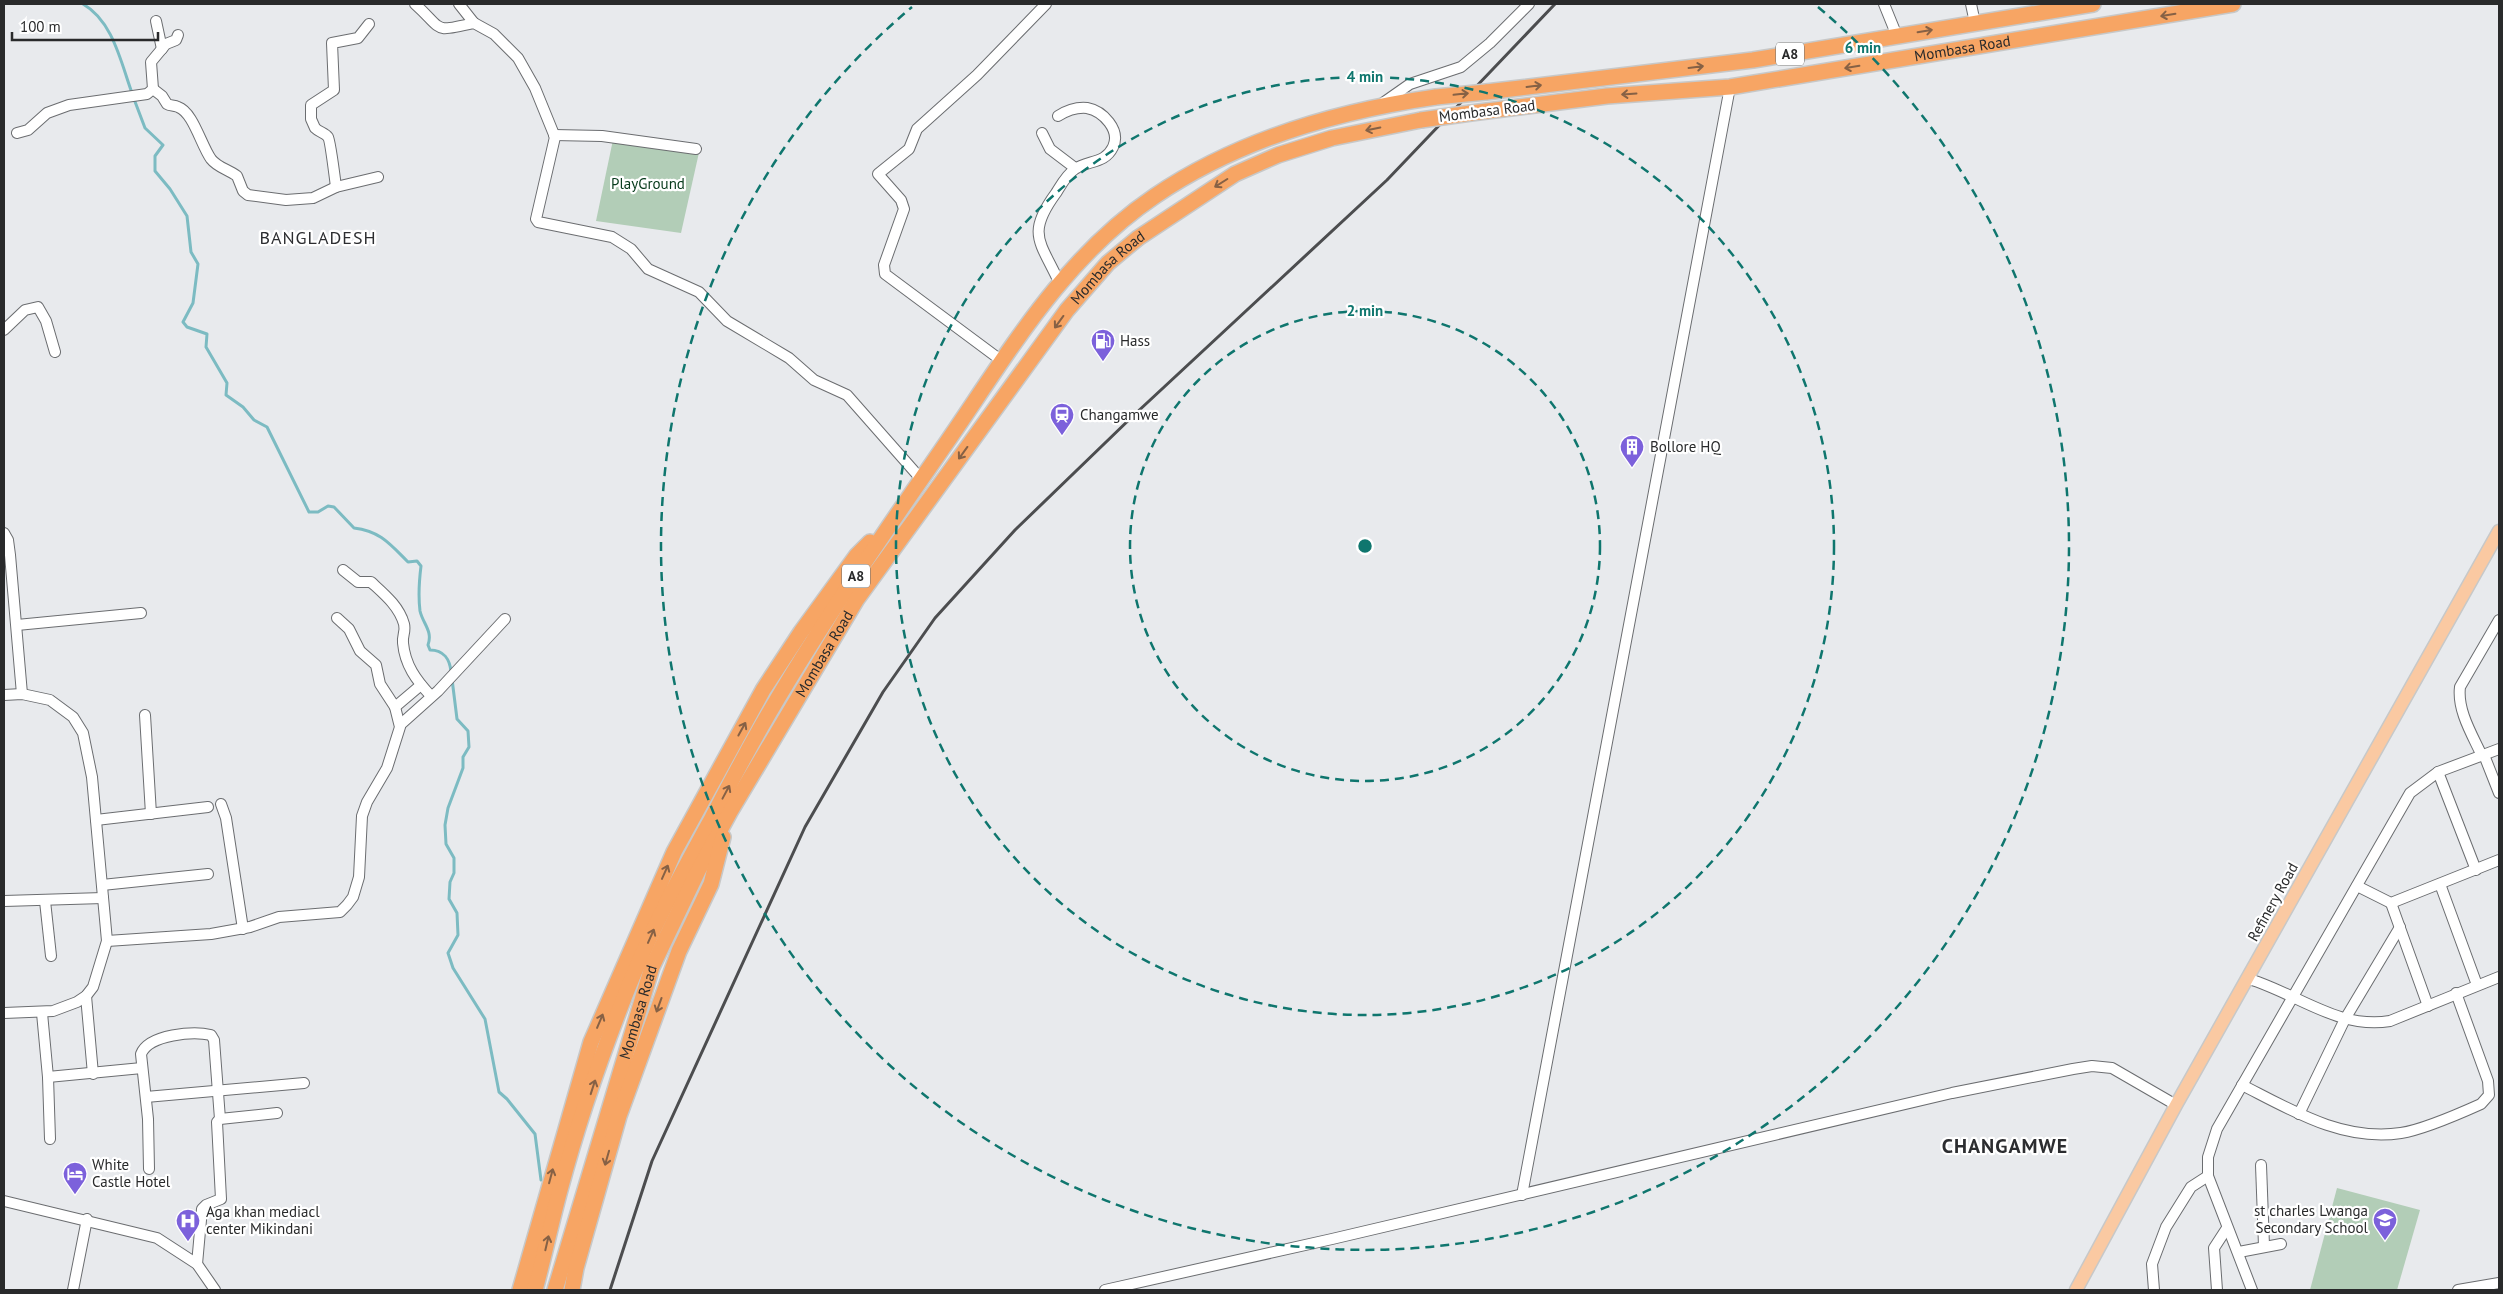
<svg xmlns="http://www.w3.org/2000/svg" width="2503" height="1294" font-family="'PT Sans',sans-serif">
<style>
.green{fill:#b2cdb7}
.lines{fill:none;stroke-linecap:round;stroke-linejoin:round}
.stream{stroke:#7cbbc2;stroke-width:3}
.minor-casing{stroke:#6b6d70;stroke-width:12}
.major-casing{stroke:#c7c8c8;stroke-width:15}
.highway-casing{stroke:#c7c8c8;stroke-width:18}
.minor{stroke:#fff;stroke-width:10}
.major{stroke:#fac9a2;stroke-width:12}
.highway{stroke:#f7a564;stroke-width:15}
.rail{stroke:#4c4d4f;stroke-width:3}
.highway-bridge-casing{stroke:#c7c8c8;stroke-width:18;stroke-linecap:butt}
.highway-bridge{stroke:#f7a564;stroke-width:15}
.oneway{stroke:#866145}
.ring{fill:none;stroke:#0f766e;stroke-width:2.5;stroke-dasharray:9 6}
.labels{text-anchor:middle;stroke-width:4.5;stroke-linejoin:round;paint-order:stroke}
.shield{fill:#fff;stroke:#696a6b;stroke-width:1}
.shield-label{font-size:14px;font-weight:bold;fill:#292a2b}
.street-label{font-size:15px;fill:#292a2b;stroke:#fff}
.park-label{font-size:15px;fill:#063a1b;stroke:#fff}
.poi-label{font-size:15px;fill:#292a2b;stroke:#fff;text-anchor:start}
.quarter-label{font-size:18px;letter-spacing:1px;fill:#2c2d30;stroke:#fff}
.district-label{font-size:20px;font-weight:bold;letter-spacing:1px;fill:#2c2d30;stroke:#fff}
.centre{fill:#0f766e;stroke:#fff;stroke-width:2.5}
.ring-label{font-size:15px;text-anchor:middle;font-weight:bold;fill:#0f766e;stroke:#fff;stroke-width:4.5;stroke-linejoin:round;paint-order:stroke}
</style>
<rect width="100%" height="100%" fill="#e8eaed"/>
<g class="green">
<polygon points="614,135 700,148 681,233 596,221"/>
<polygon points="2337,1188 2420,1210 2397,1290 2310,1290"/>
</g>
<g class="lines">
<g class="stream">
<path d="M83,4C113,21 121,63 132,93"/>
<path d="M134,99L145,128L163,145L155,156V171L170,189L187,216L191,252L198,264L193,303L183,322L187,327L207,334L206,347L227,383L226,395L243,407L254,420L267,427L309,512H318L328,506L334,507L354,528C380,531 390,544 408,562L417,561L421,566C419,582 418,595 420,611C423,624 433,631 428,645L430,650C444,650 450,660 451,672"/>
<polyline points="452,679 457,719 468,731 469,747 463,757 463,768 448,808 445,825 446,844 454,858 454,873 450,882 449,899 457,913 458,935 448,953 453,968 485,1019 499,1092 507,1099 535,1134 541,1180"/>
</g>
<defs>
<g id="minor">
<path d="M415,4C444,30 432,33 474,23L494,34L518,58L535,88L555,137L536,219L538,222L612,237L631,249L648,269L699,292L727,321L789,358L814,380L847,395L921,479"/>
<polyline points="459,4 474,23"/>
<polyline points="1884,4 1897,36"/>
<polyline points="1971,4 1975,23"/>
<polyline points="156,21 162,49"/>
<polyline points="153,89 151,62 166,44 176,40 178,35"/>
<polyline points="1380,105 1410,84 1461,67 1490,43 1529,4"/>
<path d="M1058,116C1066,111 1077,107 1087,108C1103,111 1121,130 1113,147C1105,164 1088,160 1075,169C1067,174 1061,185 1056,193C1026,234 1040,241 1059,282"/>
<path d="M17,133L28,130L47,113L69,105L147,94L153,89L162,96L167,104C170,106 174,105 178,107C193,112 201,145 211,159C218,168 228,169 237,176L243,191L248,195L286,200L313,198L336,187L378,177"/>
<polyline points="1042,133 1050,149 1075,168"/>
<polyline points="554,135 602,136 696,149"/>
<path d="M336,187C335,179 330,140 328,137C325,133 319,132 315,128L311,119V105L334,90L332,43L358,38L369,24"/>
<polyline points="4,330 25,310 38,307 46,321 55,352"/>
<polyline points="1002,361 885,274 884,265 904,209 901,200 878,174 909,149 917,129 977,75 1046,4"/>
<polyline points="4,533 8,540 10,555 22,694"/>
<path d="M343,570L358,582H371C384,594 399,606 404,624C406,631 402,636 403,643C405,665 416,680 431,696"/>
<polyline points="17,625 141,613"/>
<polyline points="4,695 22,694 50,700 73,717 83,733 92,777 107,941 93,987 86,996 77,1002 53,1011 4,1013"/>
<polyline points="395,707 421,685"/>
<polyline points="145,715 151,814"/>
<polyline points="400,725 438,691 505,619"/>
<polyline points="2484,755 2499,793"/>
<path d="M2482,756C2473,736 2457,711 2460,687L2499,620"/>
<polyline points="2438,772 2476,870"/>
<polyline points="221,804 226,818 243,929"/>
<polyline points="96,820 208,807"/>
<polyline points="2440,884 2477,985"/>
<polyline points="102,885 208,874"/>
<polyline points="2357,886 2391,903 2499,860"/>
<polyline points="4,901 103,898"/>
<polyline points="45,901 51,956"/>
<polyline points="2391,903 2428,1006"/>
<polyline points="107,941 211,934 250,927 279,917 340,912 347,905 353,897 359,877 362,816 367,802 387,768 400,727 395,707 380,684 376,665 360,651 349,629 337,618"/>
<path d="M2249,979C2296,993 2339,1030 2390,1021L2499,977"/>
<polyline points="86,996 93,1074"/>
<polyline points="42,1013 48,1077 50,1139"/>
<polyline points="48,1077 142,1068"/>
<path d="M2242,1085C2291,1110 2343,1142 2401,1133C2421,1130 2461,1113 2481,1104L2489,1095L2488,1081L2456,993"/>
<polyline points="146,1097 304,1083"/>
<polyline points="2299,1114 2345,1019 2400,927"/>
<polyline points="2261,1165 2264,1246"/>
<path d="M149,1169L148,1119L141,1054C149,1034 194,1031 211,1035L214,1040L220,1119"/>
<polyline points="1522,1195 1730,87"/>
<polyline points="4,1201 157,1238 197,1264 215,1290"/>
<polyline points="2239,1252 2281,1244"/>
<polyline points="197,1264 202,1209 206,1205 221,1199 217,1122 220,1119 277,1113"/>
<polyline points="73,1290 87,1219"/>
<polyline points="1105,1290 1332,1239 1952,1093 2073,1069 2092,1066 2112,1068 2176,1105"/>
<polyline points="2154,1290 2152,1264 2166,1227 2191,1187 2208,1176"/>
<polyline points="2217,1290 2214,1248 2227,1228"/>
<polyline points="2252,1290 2208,1176 2208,1157 2217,1129 2410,793 2438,772 2499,749"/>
<polyline points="2458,1290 2499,1283"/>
</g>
<polyline id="major" points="2076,1290 2176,1105 2499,531"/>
<g id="highway">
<polyline points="1486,92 1753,60 2093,4"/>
<path id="s1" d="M1471,113L1607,96L1730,87L2233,4"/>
<polyline points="520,1290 591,1042 674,852 763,690 801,632 857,555 870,542"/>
<path d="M535,1290C544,1257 551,1223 560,1190C578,1122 602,1053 628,988C651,929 682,873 712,818C728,787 744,757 761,727C817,629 883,535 947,442C1009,352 1063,258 1155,196C1239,139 1337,111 1436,97"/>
<path id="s2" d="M555,1290L652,967L698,871L730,812L857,599L1067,310L1108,263L1138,238L1235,174L1278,155L1332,138L1421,120"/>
<polyline points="572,1290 576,1268 619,1116 679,951 711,884 723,837"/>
</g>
</defs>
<use href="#minor" class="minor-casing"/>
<use href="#major" class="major-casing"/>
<use href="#highway" class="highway-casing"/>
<use href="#minor" class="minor"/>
<use href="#major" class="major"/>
<use href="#highway" class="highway"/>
<polyline class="rail" points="610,1290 652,1161 805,827 883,692 935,618 1015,530 1134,415 1387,180 1555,4"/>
<defs>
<g id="highway-bridge">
<polyline points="1436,97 1486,92"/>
<polyline points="1421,120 1471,113"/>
</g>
</defs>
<use href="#highway-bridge" class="highway-bridge-casing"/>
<use href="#highway-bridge" class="highway-bridge"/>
</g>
<defs><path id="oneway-shaft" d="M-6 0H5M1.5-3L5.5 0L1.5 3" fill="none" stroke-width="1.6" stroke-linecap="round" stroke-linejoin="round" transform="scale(1.25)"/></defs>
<g class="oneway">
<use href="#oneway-shaft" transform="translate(2168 15) rotate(171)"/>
<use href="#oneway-shaft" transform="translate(1925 31) rotate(-9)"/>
<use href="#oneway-shaft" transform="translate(1696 67) rotate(-7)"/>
<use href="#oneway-shaft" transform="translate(1852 67) rotate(171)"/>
<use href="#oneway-shaft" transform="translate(1534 86) rotate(-7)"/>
<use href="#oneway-shaft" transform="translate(1461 94) rotate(-6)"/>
<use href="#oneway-shaft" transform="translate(1629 94) rotate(176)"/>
<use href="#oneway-shaft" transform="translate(1373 129) rotate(168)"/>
<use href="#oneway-shaft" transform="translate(1221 183) rotate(148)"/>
<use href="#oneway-shaft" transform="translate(1059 322) rotate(126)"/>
<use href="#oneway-shaft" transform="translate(963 453) rotate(126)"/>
<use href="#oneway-shaft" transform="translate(742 729) rotate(-61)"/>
<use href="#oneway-shaft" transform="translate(726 792) rotate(-62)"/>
<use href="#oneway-shaft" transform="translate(665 872) rotate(-66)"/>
<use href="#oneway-shaft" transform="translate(651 936) rotate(-66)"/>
<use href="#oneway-shaft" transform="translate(659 1005) rotate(110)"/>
<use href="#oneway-shaft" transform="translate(600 1021) rotate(-67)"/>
<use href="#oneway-shaft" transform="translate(593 1087) rotate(-72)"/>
<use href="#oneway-shaft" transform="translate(607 1158) rotate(106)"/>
<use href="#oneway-shaft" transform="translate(551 1176) rotate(-75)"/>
<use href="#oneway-shaft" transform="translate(547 1243) rotate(-77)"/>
</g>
<g class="ring">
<circle cx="1365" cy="546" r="235"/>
<circle cx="1365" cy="546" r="469"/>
<path d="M1818 7A704 704 0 1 1 912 7"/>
</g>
<defs>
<symbol id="fuel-pin" viewBox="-11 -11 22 30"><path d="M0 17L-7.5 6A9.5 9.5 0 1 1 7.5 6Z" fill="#7c61db" stroke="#fff"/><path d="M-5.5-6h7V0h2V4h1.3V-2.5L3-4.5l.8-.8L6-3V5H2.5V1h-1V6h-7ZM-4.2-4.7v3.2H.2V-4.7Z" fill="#fff"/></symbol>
<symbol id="station-pin" viewBox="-11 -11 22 30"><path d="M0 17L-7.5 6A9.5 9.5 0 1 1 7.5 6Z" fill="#7c61db" stroke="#fff"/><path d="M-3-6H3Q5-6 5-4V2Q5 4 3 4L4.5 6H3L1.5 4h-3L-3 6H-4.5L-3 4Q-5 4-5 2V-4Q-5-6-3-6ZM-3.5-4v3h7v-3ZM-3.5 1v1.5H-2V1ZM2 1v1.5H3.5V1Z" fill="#fff"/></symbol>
<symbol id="building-pin" viewBox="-11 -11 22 30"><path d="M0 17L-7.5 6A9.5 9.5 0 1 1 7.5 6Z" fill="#7c61db" stroke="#fff"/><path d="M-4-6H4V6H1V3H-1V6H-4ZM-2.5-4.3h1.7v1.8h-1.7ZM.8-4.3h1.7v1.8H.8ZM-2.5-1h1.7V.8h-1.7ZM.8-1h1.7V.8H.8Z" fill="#fff"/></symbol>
<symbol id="hotel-pin" viewBox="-11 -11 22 30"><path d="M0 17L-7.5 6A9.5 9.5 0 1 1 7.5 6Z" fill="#7c61db" stroke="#fff"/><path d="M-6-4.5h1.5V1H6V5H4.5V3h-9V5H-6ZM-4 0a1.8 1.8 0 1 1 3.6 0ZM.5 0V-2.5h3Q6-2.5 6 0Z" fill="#fff"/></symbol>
<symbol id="school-pin" viewBox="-11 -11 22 30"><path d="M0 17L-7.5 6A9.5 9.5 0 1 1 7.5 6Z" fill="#7c61db" stroke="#fff"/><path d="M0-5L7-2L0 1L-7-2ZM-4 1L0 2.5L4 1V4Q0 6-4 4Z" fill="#fff"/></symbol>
<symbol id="hospital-pin" viewBox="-11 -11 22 30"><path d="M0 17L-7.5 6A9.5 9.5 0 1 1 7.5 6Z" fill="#7c61db" stroke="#fff"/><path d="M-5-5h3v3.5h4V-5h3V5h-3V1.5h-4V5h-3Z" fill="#fff"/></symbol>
</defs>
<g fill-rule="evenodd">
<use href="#fuel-pin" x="1089" y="327" width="28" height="38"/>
<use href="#station-pin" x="1048" y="401" width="28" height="38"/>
<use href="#building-pin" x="1618" y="433" width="28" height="38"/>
<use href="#hotel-pin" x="61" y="1160" width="28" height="38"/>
<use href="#school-pin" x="2371" y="1206" width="28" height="38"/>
<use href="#hospital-pin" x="174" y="1207" width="28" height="38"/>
</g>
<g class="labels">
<g class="shield">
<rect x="1776" y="42.5" width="28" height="23" rx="4"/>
<rect x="842" y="564.5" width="28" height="23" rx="4"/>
</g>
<g class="shield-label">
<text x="1790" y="59">A8</text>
<text x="856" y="581">A8</text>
</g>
<g class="street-label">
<text dy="5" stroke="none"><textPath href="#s1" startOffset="496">Mombasa Road</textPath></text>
<text transform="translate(1487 111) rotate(-7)" y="5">Mombasa Road</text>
<text dy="5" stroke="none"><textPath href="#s2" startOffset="1175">Mombasa Road</textPath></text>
<text dy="5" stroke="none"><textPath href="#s2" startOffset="695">Mombasa Road</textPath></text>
<text transform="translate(2273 902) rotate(-61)" y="5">Refinery Road</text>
<text dy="5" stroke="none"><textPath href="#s2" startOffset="290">Mombasa Road</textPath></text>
</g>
<g class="park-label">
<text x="648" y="189">PlayGround</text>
</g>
<g class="poi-label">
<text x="1120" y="346">Hass</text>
<text x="1080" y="420">Changamwe</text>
<text x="1650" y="452">Bollore HQ</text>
<text x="92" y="1170">White<tspan x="92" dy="17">Castle Hotel</tspan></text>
<text x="2368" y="1216" text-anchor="end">st charles Lwanga<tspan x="2368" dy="17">Secondary School</tspan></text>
<text x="206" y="1217">Aga khan mediacl<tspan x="206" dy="17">center Mikindani</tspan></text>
</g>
<g class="quarter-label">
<text x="318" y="244">BANGLADESH</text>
</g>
<g class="district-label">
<text x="2005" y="1153">CHANGAMWE</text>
</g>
</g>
<circle cx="1365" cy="546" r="8" class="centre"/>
<g class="ring-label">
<text x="1863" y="53">6 min</text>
<text x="1365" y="82">4 min</text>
<text x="1365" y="316">2 min</text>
</g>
<rect width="2503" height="1294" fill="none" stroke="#292a2b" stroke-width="10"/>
<path d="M12 32v8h146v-8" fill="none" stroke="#292a2b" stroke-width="2.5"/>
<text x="20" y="32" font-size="15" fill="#292a2b" stroke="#ffffff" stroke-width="4" paint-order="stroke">100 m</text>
</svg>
